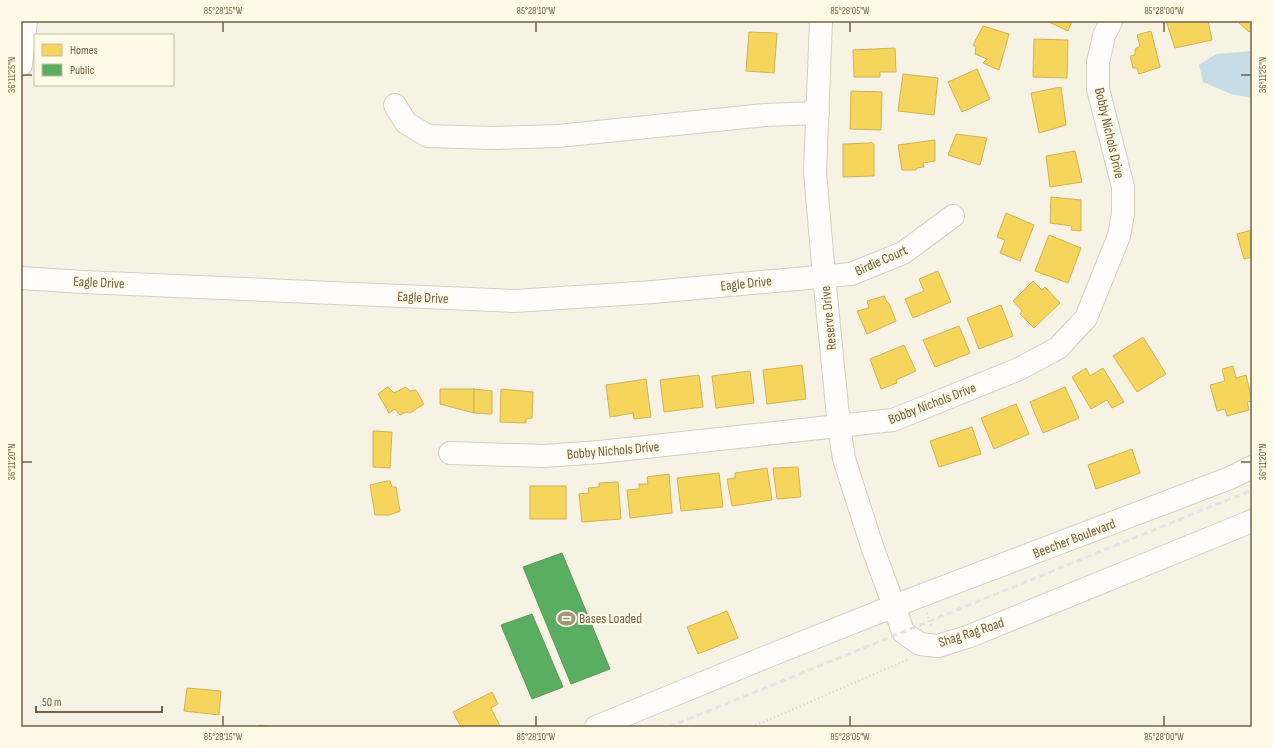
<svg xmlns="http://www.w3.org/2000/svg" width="1273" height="748" font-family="'Sofia Sans Condensed',sans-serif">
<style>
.water{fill:#c6dde6}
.homes{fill:#f6d55c;stroke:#cfb255}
.public{fill:#5aae61;stroke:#629759}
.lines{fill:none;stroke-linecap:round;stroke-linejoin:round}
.minor-casing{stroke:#d5cec0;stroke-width:24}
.path{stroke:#d9d3c9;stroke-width:2.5;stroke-dasharray:1 3;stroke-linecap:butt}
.minor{stroke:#fefdfb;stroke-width:22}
.rail{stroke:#e4e0e3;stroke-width:3;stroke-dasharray:6 4;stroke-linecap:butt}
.ticks{fill:none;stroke:#746045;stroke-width:1.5}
.labels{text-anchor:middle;stroke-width:4;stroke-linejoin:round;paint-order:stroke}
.street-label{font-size:14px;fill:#746045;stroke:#fffae5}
.poi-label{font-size:14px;fill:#746045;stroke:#fffae5;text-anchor:start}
.neatline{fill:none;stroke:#746045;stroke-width:1.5}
.ticks-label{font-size:10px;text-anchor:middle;fill:#746045}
</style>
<rect width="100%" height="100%" fill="#f6f3e4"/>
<polygon class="water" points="1252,51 1252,98 1231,94 1203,82 1199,65 1216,54"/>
<g class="homes">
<polygon points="1047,21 1072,21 1068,31"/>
<polygon points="1166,21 1208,21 1212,40 1175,48"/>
<polygon points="1237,21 1252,21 1252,29 1249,32"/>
<polygon points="983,26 1009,34 999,70 983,63 987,59 975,54 976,47 973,45"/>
<polygon points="1151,31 1160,67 1139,74 1137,68 1133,68 1130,56 1135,55 1135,49 1140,46 1137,35"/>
<polygon points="749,32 777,33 774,73 746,71"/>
<polygon points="1034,39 1068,40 1067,78 1033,77"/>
<polygon points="895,48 896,72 880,72 880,77 854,77 853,50"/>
<polygon points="977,69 990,99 962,112 948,82"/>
<polygon points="903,74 938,78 934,115 898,111"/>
<polygon points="1061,87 1066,125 1039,133 1031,93"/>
<polygon points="851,91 882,92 881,130 850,129"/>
<polygon points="956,134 987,138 980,165 948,155"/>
<polygon points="935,140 935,161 923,163 924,167 917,168 916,170 902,170 898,145"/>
<polygon points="871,142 874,144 874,176 843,177 843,144 869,143"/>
<polygon points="1075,151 1082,182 1050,187 1046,156"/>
<polygon points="1051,197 1081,200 1081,231 1071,230 1072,226 1050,223"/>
<polygon points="1006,213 1034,225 1020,261 1000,253 1005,240 997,237"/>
<polygon points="1252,230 1252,257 1244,259 1237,234"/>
<polygon points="1049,235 1081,248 1068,283 1035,271"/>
<polygon points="938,271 951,302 913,318 905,299 924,291 919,279"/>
<polygon points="1033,281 1042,290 1045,287 1060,303 1034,328 1020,314 1022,311 1013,301"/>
<polygon points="884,296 887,302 889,303 896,321 867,334 857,311 869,308 867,301"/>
<polygon points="1001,305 1013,336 979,349 967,318"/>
<polygon points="959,326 970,353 935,367 923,340"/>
<polygon points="1143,337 1166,374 1137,392 1113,356"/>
<polygon points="904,345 916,371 896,380 897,383 881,389 870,359"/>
<polygon points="802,365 806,399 767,404 763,370"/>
<polygon points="1233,366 1236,378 1246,375 1252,401 1247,402 1249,410 1227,416 1225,409 1217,411 1210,385 1225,381 1222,369"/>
<polygon points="1086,368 1090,376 1103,368 1124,402 1112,408 1107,400 1091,409 1072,377"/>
<polygon points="750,371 754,403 716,408 712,376"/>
<polygon points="699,375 703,407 664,412 660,380"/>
<polygon points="646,379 651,417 634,419 633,413 610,417 606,385"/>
<polygon points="388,387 394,393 406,387 410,391 416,390 424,404 410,413 406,412 400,415 395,409 389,413 378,394"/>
<polygon points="1065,387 1079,418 1043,433 1030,402"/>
<polygon points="440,389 474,389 474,413 440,404"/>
<polygon points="474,389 492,391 492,414 474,413"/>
<polygon points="501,389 533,392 532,418 526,419 526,423 500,422"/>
<polygon points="1016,404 1029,434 994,449 981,418"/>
<polygon points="972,427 981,454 939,467 930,441"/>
<polygon points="373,431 392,432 390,468 373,467"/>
<polygon points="1132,449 1140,473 1096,489 1088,465"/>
<polygon points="798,467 801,497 777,499 773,468"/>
<polygon points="767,468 772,500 732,506 727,479 735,478 735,473"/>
<polygon points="719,473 723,507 681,511 677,478"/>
<polygon points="669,474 672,513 630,518 627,490 639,489 639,484 648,484 647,477"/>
<polygon points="387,481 390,481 392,487 396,487 400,511 390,515 375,515 370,485"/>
<polygon points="618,482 621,519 582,522 579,494 589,493 588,488 599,487 599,483"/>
<rect x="530" y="486" width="36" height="33"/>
<polygon points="727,611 738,638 698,654 687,627"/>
<polygon points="187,688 221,691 219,715 184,711"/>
<polygon points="492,692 498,704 491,708 500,726 461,727 453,712"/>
<polygon points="259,725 276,727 259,727"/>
</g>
<g class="public">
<polygon points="562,553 610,669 571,684 523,567"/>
<polygon points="532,614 563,687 532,699 501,625"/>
</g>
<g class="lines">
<defs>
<g id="minor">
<polyline points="821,21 815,172 824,276 839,426 844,459 873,549 894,606 1230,478 1252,467"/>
<polyline points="21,65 26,21"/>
<polyline points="395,105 406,123 428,136 494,138 558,136 765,115 818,113"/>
<polyline points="21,278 83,282 515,301 653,292 851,274 903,253 953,216"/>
<polyline points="450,453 544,456 600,452 893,420 1019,369 1058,348 1086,318 1119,236 1123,214 1123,187 1098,89 1098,62 1104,36 1111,21"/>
<polyline points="596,727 766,657 894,606 903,632 920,644 938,646 970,636 1252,521"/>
</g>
</defs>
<use href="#minor" class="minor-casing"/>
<g class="path">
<polyline points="927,613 931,627"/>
<polyline points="752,727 909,659"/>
</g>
<use href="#minor" class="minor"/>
<polyline class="rail" points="669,727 1252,490"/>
</g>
<path class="ticks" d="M223,22V32M536,22V32M850,22V32M1164,22V32M22,75H32M1241,75H1251M22,462H32M1241,462H1251M223,716V726M536,716V726M850,716V726M1164,716V726"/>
<defs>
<symbol id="stadium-bare" viewBox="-9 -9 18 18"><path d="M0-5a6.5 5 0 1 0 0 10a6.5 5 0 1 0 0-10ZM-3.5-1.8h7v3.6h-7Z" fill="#a2937d" stroke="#fffae5" stroke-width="2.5" paint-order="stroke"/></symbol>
</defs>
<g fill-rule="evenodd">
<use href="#stadium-bare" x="554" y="606" width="25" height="25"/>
</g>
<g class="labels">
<g class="street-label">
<text transform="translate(1110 133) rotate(77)" y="5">Bobby Nichols Drive</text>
<text transform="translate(881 260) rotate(-24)" y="5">Birdie Court</text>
<text transform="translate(99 282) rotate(3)" y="5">Eagle Drive</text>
<text transform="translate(746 283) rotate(-6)" y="5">Eagle Drive</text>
<text transform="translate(423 297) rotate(3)" y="5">Eagle Drive</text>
<text transform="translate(828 318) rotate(-96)" y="5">Reserve Drive</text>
<text transform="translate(932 403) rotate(-21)" y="5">Bobby Nichols Drive</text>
<text transform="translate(613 450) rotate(-5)" y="5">Bobby Nichols Drive</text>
<text transform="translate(1074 538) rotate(-21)" y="5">Beecher Boulevard</text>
<text transform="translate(971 632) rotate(-18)" y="5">Shag Rag Road</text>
</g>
<g class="poi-label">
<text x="579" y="623">Bases Loaded</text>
</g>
</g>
<rect width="1273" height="748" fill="none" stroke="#fffae5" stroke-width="44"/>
<rect x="34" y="34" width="140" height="52" fill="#fffae5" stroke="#c7bca5"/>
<rect x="42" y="44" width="20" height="12" fill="#f6d55c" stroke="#c7bca5"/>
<text x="70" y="54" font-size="12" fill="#746045">Homes</text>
<rect x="42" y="64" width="20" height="12" fill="#5aae61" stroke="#c7bca5"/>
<text x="70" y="74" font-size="12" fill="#746045">Public</text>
<path d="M36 706v6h126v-6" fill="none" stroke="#746045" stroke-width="2"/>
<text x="42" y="706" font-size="12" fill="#746045" stroke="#fffae5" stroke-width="3" paint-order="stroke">50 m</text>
<rect x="22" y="22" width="1229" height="704" class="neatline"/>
<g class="ticks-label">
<text x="223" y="14">85°28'15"W</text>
<text x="536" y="14">85°28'10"W</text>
<text x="850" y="14">85°28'05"W</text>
<text x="1164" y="14">85°28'00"W</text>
<text transform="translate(11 75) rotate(-90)" y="4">36°11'25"N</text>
<text transform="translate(1262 75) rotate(-90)" y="4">36°11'25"N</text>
<text transform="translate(11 462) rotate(-90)" y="4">36°11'20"N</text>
<text transform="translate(1262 462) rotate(-90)" y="4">36°11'20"N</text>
<text x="223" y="740">85°28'15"W</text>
<text x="536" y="740">85°28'10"W</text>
<text x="850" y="740">85°28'05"W</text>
<text x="1164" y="740">85°28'00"W</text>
</g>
</svg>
